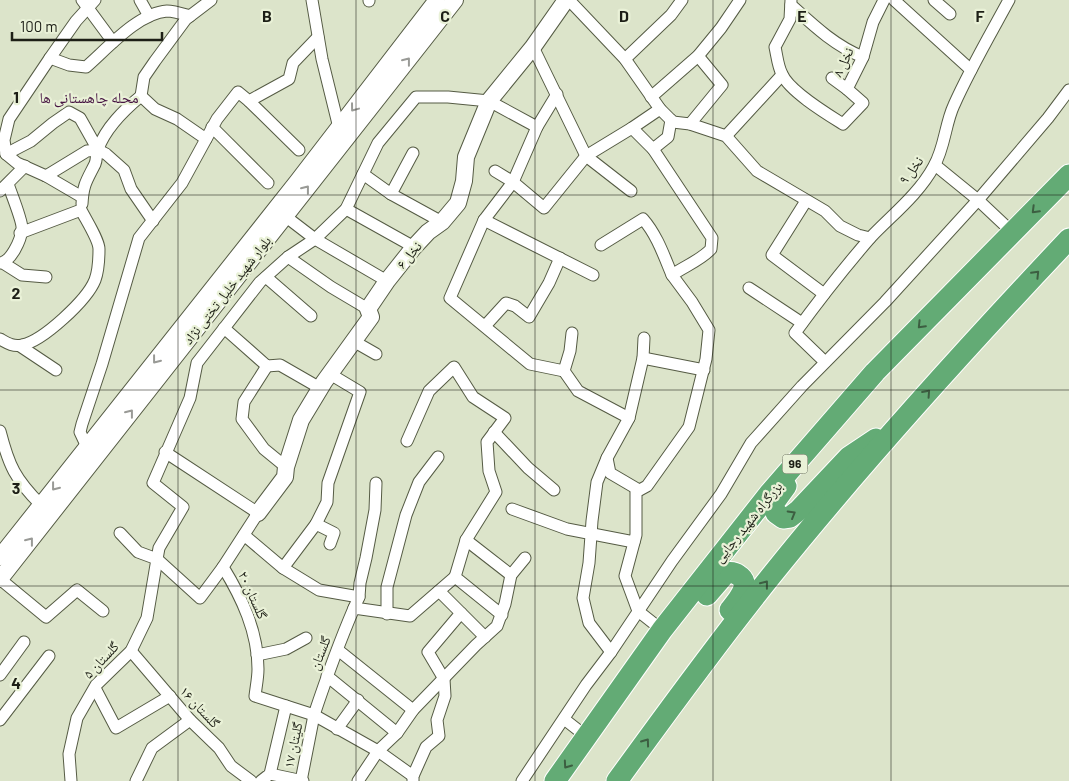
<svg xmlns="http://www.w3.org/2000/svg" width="1069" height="781" font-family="Barlow,'Noto Naskh Arabic',sans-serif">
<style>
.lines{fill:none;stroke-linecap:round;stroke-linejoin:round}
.street-casing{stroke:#555b44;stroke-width:13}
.secondary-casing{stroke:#555b44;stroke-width:18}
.highway-casing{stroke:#fff;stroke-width:23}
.street{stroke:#fff;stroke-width:11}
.secondary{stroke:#fff;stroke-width:16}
.highway{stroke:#63ab75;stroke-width:21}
.oneway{stroke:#999a96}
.oneway2{stroke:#3c5e41}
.grid{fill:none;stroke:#1d1f16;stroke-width:1;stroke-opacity:0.55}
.labels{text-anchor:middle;stroke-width:4.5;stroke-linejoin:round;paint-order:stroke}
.shield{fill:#e9f1d7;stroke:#5a5e50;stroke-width:1}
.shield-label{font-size:12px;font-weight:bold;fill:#1d1f16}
.street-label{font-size:14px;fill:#1d1f16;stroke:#e9f1d7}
.neighbourhood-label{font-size:15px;fill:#451241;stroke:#e9f1d7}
.grid-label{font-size:16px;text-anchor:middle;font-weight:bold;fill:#1d1f16;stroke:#e9f1d7;stroke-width:4.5;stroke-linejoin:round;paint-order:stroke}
</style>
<rect width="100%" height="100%" fill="#dce4ca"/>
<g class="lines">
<defs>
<g id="street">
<polyline points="82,0 113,42"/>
<polyline points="140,0 149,16"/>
<polyline points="312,0 322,59 339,128"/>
<polyline points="369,0 369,1"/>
<polyline points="569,0 625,59 660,109 673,122 690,124 726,136 757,171 825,211 840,226 858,235 870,238"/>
<path d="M791,0L790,19L775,47C777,56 778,67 782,74C789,91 827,114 843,124L863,103L847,89L863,57L873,22L884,0"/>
<polyline points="894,0 971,70"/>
<polyline points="934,0 950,14"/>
<path d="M791,5C813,25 835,46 863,57"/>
<polyline points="533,47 586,156 631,191"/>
<polyline points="50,58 76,21 95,0"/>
<polyline points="625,59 671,15 682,0"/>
<polyline points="832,78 847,89"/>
<polyline points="557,94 537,127 513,182 484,220 450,298 530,364 564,371"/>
<polyline points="651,97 698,56 721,28 740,0"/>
<polyline points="249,101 299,150"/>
<polyline points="690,124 722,85 698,56"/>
<polyline points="212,127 268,183"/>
<polyline points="632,128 653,149"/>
<polyline points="726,136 782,75"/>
<polyline points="206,139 177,119 155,109 141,96 144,77 155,61 186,19 211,0"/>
<polyline points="6,154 31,141 53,123 69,112 80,118 98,150"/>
<polyline points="935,165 978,200 1012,232"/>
<polyline points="495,171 513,182 544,208 586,156 632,128 660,109"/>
<polyline points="363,174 391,194 442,222"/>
<polyline points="46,176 87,151 98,150 106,154 124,170 131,189 153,221"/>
<polyline points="0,191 25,166"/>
<polyline points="391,194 413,153"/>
<path d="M82,197L46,176L17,163L6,154L4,140L9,119L50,58L69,65L86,67C107,49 138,13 167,11C174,11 183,14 190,16"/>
<polyline points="806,201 772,255 824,294"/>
<path d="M82,204C83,184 87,180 95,164C97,159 96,154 98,149C106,127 124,110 141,96"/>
<polyline points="346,209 414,247"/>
<polyline points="285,216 315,239 387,281"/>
<polyline points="484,220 593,275"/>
<path d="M601,245L643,219C657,235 664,256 672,275"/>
<polyline points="288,257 331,287 368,309"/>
<path d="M0,263C11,262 21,240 22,229C23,222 11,193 8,184"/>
<polyline points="3,263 22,275 46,277"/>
<polyline points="266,277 311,316"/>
<polyline points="749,288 802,323"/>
<polyline points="485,326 506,303 515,306 529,317 549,283 560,258"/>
<polyline points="224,328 267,366 280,365 320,388"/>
<polyline points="572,333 570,351 564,371 578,391 629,418"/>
<path d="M0,339C7,343 13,347 22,345C43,341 87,300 95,280C98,272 99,258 99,249C99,240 86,220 81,210L20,233"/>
<polyline points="355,342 376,354"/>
<polyline points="20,346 56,370"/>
<polyline points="643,358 704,370"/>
<path d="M825,362L795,333C819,300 844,268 871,237C892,215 919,194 934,166C945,147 945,124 954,105C970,69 990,35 1009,0"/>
<polyline points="267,366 244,402 242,419 264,449 286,467"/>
<path d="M0,431C9,466 15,479 41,505"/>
<polyline points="494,432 528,468 554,490"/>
<polyline points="407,441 429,391 454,367 473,397 505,418 487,442 489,471 496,492 466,540 455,577 502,615"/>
<polyline points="87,447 80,432 82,424 102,364 139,238 182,183 217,119 238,92 249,101 289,79 293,63 318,37"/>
<path d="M165,452L258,513L223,567C242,598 258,632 258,669C258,678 256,687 255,696L286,706"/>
<polyline points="607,458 610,473 639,490"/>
<polyline points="512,509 567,529 634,542"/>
<polyline points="316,524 327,502 328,483 360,392 330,374"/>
<polyline points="244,535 283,568 316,524 334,533 330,544"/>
<polyline points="466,540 511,575"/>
<polyline points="223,567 200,598 157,559 159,548 183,507 153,483 190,398 197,363 260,282 288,257 315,239 346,209 378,143 416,97 448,97 489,101 537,127"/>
<polyline points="283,568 319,590 359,597"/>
<polyline points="0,579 46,617 77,590 103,611"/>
<polyline points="354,608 359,597 360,583 366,558 375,510 376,483"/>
<polyline points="461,613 485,637"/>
<polyline points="387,614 387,587 406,515 419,482 438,457"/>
<path d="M662,630L638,611L625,576L636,535V492L647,486L689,427L706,359L709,330L692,302L672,275C685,266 701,260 711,249L712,238L653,149L668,137L671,120"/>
<polyline points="338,650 413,710"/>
<polyline points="131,651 190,720 219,748 231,766 251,781"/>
<polyline points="611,652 589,623 583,598 589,563 592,521 597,482 607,458 629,418 643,358 644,338"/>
<polyline points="257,655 286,649 306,638"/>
<polyline points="0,675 24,642"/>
<polyline points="327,676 397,733"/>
<polyline points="95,688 116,728 170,696"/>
<polyline points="564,719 587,737"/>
<polyline points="0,720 49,656"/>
<polyline points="337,729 358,700"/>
<polyline points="270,774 303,781"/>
<polyline points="71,781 69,754 77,718 96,685 131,651 147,618 157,559 138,552 120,533"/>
<polyline points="136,781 152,748 190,720"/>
<path d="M261,781L270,774L286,706L314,715C326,679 339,643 354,608L410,616L455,577"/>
<polyline points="301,781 314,715 378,751 413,776"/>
<polyline points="358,781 378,751 397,733 413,710 476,645 497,626 505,604 511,575 525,558"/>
<polyline points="413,781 413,776 426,747 439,736 437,720 445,696 444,679 428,652 461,613 439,591"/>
<polyline points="522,781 586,685 611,652 672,561 721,494 751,443 802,386 885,302 978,200 1048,118 1069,90"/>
</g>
<g id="secondary">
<polyline points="258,513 285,477 286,467 301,420 324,382 371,317 368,309 387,281 414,247 428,232 442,222 458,203 464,181 466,157 489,101 533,47 566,0"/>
<polyline points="0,557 297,182 437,0"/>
<polyline points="0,579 455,0"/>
</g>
<g id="highway">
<polyline points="786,486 773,504 776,513 783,518 790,517 799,510 849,457 876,439"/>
<path d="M707,595L726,573C731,572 734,572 738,575C753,584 737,601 730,610"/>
<polyline points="555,781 662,630 769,494 875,372 1069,175"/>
<path d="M617,781C667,712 718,642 771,576C865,459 966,348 1069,239"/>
</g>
</defs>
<use href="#street" class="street-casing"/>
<use href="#secondary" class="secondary-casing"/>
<use href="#highway" class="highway-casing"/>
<use href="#street" class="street"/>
<use href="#secondary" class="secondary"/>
<use href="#highway" class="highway"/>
</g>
<defs><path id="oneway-chevron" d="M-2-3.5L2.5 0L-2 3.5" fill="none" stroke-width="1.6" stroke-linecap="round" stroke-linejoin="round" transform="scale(1.25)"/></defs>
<g class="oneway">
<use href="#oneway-chevron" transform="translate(407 61) rotate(-52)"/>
<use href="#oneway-chevron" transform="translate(354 108) rotate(127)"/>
<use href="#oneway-chevron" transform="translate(306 189) rotate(-52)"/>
<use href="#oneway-chevron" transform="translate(156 360) rotate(128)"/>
<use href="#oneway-chevron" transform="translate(130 413) rotate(-52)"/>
<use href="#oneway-chevron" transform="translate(55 487) rotate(128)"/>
<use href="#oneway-chevron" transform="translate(30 541) rotate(-52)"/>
</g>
<g class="oneway2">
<use href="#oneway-chevron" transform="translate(1035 210) rotate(135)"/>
<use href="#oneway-chevron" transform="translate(1036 274) rotate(-46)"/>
<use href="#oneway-chevron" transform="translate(921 325) rotate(134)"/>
<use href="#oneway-chevron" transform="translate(927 393) rotate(-48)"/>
<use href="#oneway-chevron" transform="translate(792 514) rotate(-30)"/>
<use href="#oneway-chevron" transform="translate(765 584) rotate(-52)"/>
<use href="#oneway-chevron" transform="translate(646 742) rotate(-54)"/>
<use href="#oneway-chevron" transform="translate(567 765) rotate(125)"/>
</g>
<path class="grid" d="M178,0V781M356,0V781M535,0V781M713,0V781M891,0V781M0,195H1069M0,390H1069M0,586H1069"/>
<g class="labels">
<rect class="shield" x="782.5" y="454.5" width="25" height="19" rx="4"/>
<g class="shield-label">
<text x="795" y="468">96</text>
</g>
<g class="street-label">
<text transform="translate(843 62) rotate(-65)" y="5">نخل ۸</text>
<text transform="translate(911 170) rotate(-53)" y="5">نخل ۹</text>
<text transform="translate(409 255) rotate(-50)" y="5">نخل ۶</text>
<text transform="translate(227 290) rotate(-52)" y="5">بلوار شهید خلیل تختی نژاد</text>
<text transform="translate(748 522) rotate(-51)" y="5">بزرگراه شهید رجایی</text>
<text transform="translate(253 595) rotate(66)" y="5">گلستان ۲۰</text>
<text transform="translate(320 653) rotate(-68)" y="5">گلستان</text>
<text transform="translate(101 660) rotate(-47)" y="5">گلستان ۵</text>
<text transform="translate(200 707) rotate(47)" y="5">گلستان ۱۶</text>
<text transform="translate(293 745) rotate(-78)" y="5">گلیتان ۱۷</text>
</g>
<g class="neighbourhood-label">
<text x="89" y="103">محله چاهستانی ها</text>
</g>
</g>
<g class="grid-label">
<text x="267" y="22">B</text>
<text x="445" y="22">C</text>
<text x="624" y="22">D</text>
<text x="802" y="22">E</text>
<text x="980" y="22">F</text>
<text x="16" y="103">1</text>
<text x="16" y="299">2</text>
<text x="16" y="494">3</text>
<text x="16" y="689">4</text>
</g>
<path d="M12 32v8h150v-8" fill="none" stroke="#1d1f16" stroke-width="2.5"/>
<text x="20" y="32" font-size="15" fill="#1d1f16" stroke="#e9f1d7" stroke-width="4" paint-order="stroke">100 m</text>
</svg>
